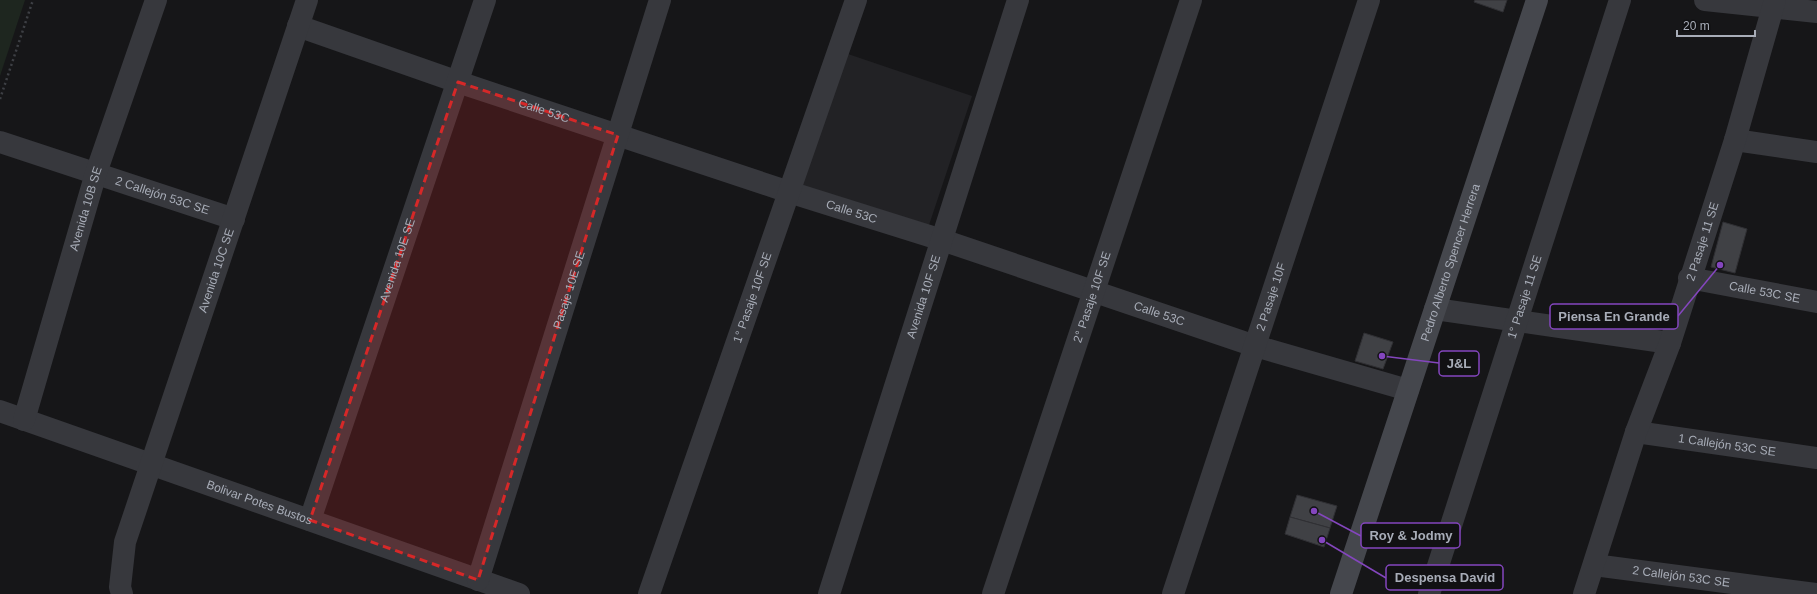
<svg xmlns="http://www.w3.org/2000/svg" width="1817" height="594" font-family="Arial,sans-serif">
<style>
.built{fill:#222225}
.green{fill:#1e261f}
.building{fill:#404145;stroke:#303034}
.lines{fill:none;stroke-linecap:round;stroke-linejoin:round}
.path{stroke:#3d3f44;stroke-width:2.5;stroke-dasharray:2 3;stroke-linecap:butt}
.street{stroke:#37383d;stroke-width:22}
.secondary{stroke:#45474d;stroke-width:22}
.marked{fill:#d62828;fill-opacity:0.2;stroke:#d62828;stroke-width:3;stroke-dasharray:8 5;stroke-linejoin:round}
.labels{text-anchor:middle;stroke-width:4;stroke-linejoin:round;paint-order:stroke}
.street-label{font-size:12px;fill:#a8adb8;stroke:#111113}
.leader{fill:none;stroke:#8446be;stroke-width:1.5}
.callout-dot{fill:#8446be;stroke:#111113;stroke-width:1.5}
.callout{fill:#111113;stroke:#8446be;stroke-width:1.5}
.callout-label{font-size:13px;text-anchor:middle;font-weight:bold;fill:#a8adb8}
</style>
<rect width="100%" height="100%" fill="#161618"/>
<polygon class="built" points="848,54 972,96 929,225 801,185"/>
<polygon class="green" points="0,0 25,0 0,76"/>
<g class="building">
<polygon points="1475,0 1507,0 1503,12 1474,2"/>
<polygon points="1723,222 1747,229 1735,273 1711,267"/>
<polygon points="1364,333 1393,342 1383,369 1355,361"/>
<polygon points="1297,495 1337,506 1330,528 1290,517"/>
<polygon points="1290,517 1330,528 1324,547 1285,534"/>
</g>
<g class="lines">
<polyline class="path" points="0,99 33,0"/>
<g class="street">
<polyline points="1705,0 1817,12"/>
<path id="s1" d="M298,26L458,82L789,192L942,240L1255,346L1408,390"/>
<polyline points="1735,140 1817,152"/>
<path id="s2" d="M0,142L234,219"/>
<path id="s3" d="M1689,278L1817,302"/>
<polyline points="1435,309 1670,343"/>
<path id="s4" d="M0,411L519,594"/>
<path id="s5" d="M24,420L96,173L156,0"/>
<path id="s6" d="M1636,432L1817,458"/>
<path id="s7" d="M310,520L485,0"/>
<path id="s8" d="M1594,565L1816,594"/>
<path id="s9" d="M478,580L660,0"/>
<path id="s10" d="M122,594L120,587L125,542L307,0"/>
<path id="s11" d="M649,594L856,0"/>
<path id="s12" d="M829,594L1018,0"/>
<path id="s13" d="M993,594L1191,0"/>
<path id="s14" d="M1173,594L1369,0"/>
<path id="s15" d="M1429,594L1620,0"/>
<path id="s16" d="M1584,594L1636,432L1670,343L1735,140L1775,0"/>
</g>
<path class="secondary" id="s17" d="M1341,594L1537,0"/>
</g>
<path class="marked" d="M458,82L618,135L478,580L310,520Z"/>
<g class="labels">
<g class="street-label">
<text dy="4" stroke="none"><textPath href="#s1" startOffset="260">Calle 53C</textPath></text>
<text dy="4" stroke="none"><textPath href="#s2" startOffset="171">2 Callejón 53C SE</textPath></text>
<text dy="4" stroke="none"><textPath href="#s5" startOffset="220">Avenida 10B SE</textPath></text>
<text dy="4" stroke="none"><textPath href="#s1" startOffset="584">Calle 53C</textPath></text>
<text dy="4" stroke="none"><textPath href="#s16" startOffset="372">2 Pasaje 11 SE</textPath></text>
<text dy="4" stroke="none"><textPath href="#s7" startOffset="274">Avenida 10E SE</textPath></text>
<text dy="4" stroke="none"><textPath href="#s17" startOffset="349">Pedro Alberto Spencer Herrera</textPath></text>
<text dy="4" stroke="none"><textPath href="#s10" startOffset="339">Avenida 10C SE</textPath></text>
<text dy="4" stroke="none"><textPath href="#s9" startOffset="304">Pasaje 10E SE</textPath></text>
<text dy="4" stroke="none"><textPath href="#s3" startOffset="77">Calle 53C SE</textPath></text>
<text dy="4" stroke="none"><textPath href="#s11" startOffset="314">1° Pasaje 10F SE</textPath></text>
<text dy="4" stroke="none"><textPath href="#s12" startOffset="312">Avenida 10F SE</textPath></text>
<text dy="4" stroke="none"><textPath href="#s13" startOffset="313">2° Pasaje 10F SE</textPath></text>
<text dy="4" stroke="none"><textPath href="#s14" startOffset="313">2 Pasaje 10F</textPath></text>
<text dy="4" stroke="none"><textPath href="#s15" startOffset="312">1° Pasaje 11 SE</textPath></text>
<text dy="4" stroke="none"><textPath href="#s1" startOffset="908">Calle 53C</textPath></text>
<text dy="4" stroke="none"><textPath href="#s6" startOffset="92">1 Callejón 53C SE</textPath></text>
<text dy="4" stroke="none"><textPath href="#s4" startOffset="275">Bolivar Potes Bustos</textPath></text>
<text dy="4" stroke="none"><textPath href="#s8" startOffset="88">2 Callejón 53C SE</textPath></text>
</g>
</g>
<path class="leader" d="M1720 265L1678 316M1382 356L1439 363M1314 511L1361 536M1322 540L1386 578"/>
<g class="callout-dot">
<circle cx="1720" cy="265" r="4"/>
<circle cx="1382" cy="356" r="4"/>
<circle cx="1314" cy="511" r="4"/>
<circle cx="1322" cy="540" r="4"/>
</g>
<g class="callout">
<rect x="1550" y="304" width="128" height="25" rx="4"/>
<rect x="1439" y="351" width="40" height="25" rx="4"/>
<rect x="1361" y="523" width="99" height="25" rx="4"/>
<rect x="1386" y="565" width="117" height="25" rx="4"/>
</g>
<g class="callout-label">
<text x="1614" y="321">Piensa En Grande</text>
<text x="1459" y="368">J&amp;L</text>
<text x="1411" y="540">Roy &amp; Jodmy</text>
<text x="1445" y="582">Despensa David</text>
</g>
<path d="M1677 30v6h78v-6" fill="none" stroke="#a8adb8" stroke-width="2"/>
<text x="1683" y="30" font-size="12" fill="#a8adb8" stroke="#111113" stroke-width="3" paint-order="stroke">20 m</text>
</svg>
